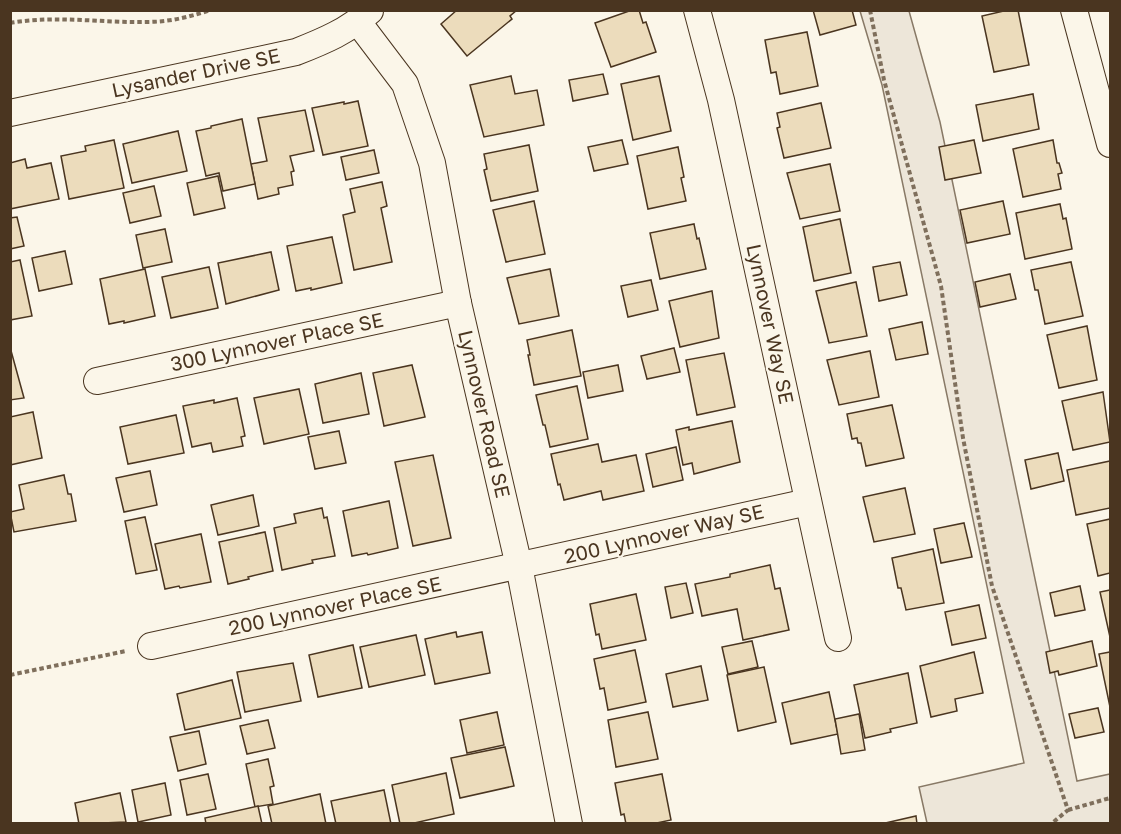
<svg xmlns="http://www.w3.org/2000/svg" width="1121" height="834" font-family="'Golos Text',sans-serif">
<style>
.green{fill:#ede6d9;stroke:#887966;stroke-width:1.5}
.building{fill:#ecdcbc;stroke:#4a3520;stroke-width:1.5}
.lines{fill:none;stroke-linecap:round;stroke-linejoin:round}
.street-casing{stroke:#4a3520;stroke-width:28}
.path{stroke:#7f6f5c;stroke-width:4;stroke-dasharray:4.5 3;stroke-linecap:butt}
.street{stroke:#fbf6e9;stroke-width:26}
.labels{text-anchor:middle;stroke-width:4.5;stroke-linejoin:round;paint-order:stroke}
.street-label{font-size:20px;fill:#4a3520;stroke:#fbf6e9}
</style>
<rect width="100%" height="100%" fill="#fbf6e9"/>
<polygon class="green" points="860,11 909,11 940,122 1077,781 1110,774 1110,823 927,823 919,787 1024,763 882,85"/>
<g class="building">
<polygon points="457,10 517,10 510,16 512,19 467,56 441,24"/>
<polygon points="632,10 639,10 643,23 646,22 656,52 611,67 595,23"/>
<polygon points="813,10 852,10 856,25 820,35"/>
<polygon points="1008,10 1018,10 1029,65 994,72 982,16"/>
<polygon points="807,32 818,86 780,94 776,72 771,73 765,40"/>
<polygon points="603,74 608,94 573,101 569,80"/>
<polygon points="511,76 515,94 537,90 544,125 484,137 470,85"/>
<polygon points="659,76 671,131 633,140 621,84"/>
<polygon points="1033,94 1039,129 983,141 976,105"/>
<polygon points="358,101 368,146 323,155 312,108 344,102 344,104"/>
<polygon points="821,103 831,148 784,158 777,128 780,127 777,113"/>
<polygon points="305,110 314,151 290,156 294,171 291,172 293,185 278,188 279,194 258,199 251,164 267,161 258,118"/>
<polygon points="242,119 255,184 223,191 219,173 206,176 196,131 211,128 211,126"/>
<polygon points="178,131 187,171 132,183 123,144"/>
<polygon points="114,140 124,188 69,199 61,156 86,151 85,146"/>
<polygon points="622,140 628,164 594,171 588,147"/>
<polygon points="974,140 981,173 945,180 939,147"/>
<polygon points="1053,140 1057,163 1059,163 1062,173 1058,174 1061,189 1023,197 1013,149"/>
<polygon points="529,145 538,191 491,201 484,170 487,169 484,154"/>
<polygon points="678,147 684,177 681,178 686,201 648,209 637,156"/>
<polygon points="374,150 379,173 346,180 341,157"/>
<polygon points="25,159 27,168 51,163 59,199 10,209 10,163"/>
<polygon points="830,164 840,211 800,219 787,173"/>
<polygon points="218,176 225,208 194,215 187,183"/>
<polygon points="382,182 387,206 381,208 392,262 354,270 343,215 355,212 350,189"/>
<polygon points="154,186 161,216 130,223 123,193"/>
<polygon points="534,201 545,254 506,262 493,210"/>
<polygon points="1003,201 1010,234 967,243 960,210"/>
<polygon points="1060,204 1063,219 1066,218 1072,249 1025,259 1016,213"/>
<polygon points="17,217 24,246 10,249 10,218"/>
<polygon points="840,219 851,273 814,281 803,227"/>
<polygon points="694,224 697,239 699,238 706,269 660,279 650,233"/>
<polygon points="165,229 172,262 143,268 136,235"/>
<polygon points="332,237 342,283 311,290 311,288 296,291 287,246"/>
<polygon points="65,251 72,284 39,291 32,258"/>
<polygon points="271,252 279,290 226,304 218,263"/>
<polygon points="20,260 32,316 10,320 10,262"/>
<polygon points="900,262 907,295 879,301 873,267"/>
<polygon points="1071,262 1083,316 1045,324 1038,290 1035,290 1031,270"/>
<polygon points="209,267 218,308 171,318 162,277"/>
<polygon points="145,269 155,316 124,323 124,321 109,324 100,279"/>
<polygon points="550,269 559,316 519,324 507,278"/>
<polygon points="1010,274 1016,299 980,307 975,282"/>
<polygon points="651,280 658,310 628,317 621,286"/>
<polygon points="856,282 867,336 829,343 816,291"/>
<polygon points="712,291 719,338 680,347 669,301"/>
<polygon points="922,322 928,354 896,360 889,329"/>
<polygon points="1087,326 1097,380 1059,388 1047,335"/>
<polygon points="572,330 581,376 534,385 528,355 530,355 527,340"/>
<polygon points="10,347 24,398 10,400"/>
<polygon points="674,348 680,372 647,379 641,356"/>
<polygon points="870,351 879,397 839,405 827,360"/>
<polygon points="724,353 735,407 697,415 686,360"/>
<polygon points="412,365 425,417 384,426 373,373"/>
<polygon points="618,365 623,391 588,398 583,372"/>
<polygon points="361,373 369,414 323,423 315,384"/>
<polygon points="577,386 588,439 550,447 545,425 543,425 536,395"/>
<polygon points="299,389 309,434 264,444 254,398"/>
<polygon points="1103,392 1110,442 1073,450 1062,401"/>
<polygon points="237,398 245,436 241,437 243,446 213,452 211,443 192,447 183,406 214,400 214,403"/>
<polygon points="892,405 904,458 866,466 861,443 858,443 857,438 852,439 847,414"/>
<polygon points="33,412 42,458 10,465 10,417"/>
<polygon points="176,415 184,453 128,464 120,427"/>
<polygon points="732,421 740,462 694,474 692,463 683,465 676,430 689,427 689,430"/>
<polygon points="339,431 346,463 315,469 308,437"/>
<polygon points="598,444 602,462 636,455 644,491 603,500 601,491 564,500 560,484 558,485 551,454"/>
<polygon points="676,447 683,480 653,487 646,454"/>
<polygon points="1058,453 1064,481 1031,489 1025,460"/>
<polygon points="433,455 451,538 413,546 395,462"/>
<polygon points="1110,461 1110,508 1076,515 1067,470"/>
<polygon points="150,471 157,505 124,512 116,478"/>
<polygon points="64,475 68,494 71,494 76,521 14,532 10,512 24,509 19,485"/>
<polygon points="905,488 915,534 874,542 863,497"/>
<polygon points="253,495 259,526 218,535 211,505"/>
<polygon points="389,501 398,548 368,555 367,553 352,556 343,511"/>
<polygon points="322,508 324,518 327,517 335,556 312,560 313,563 282,570 274,528 296,523 294,514"/>
<polygon points="145,517 157,570 136,574 125,521"/>
<polygon points="1110,519 1110,573 1098,576 1087,524"/>
<polygon points="964,523 972,557 941,563 934,529"/>
<polygon points="265,532 273,571 248,577 249,579 228,584 219,542"/>
<polygon points="201,534 211,582 180,588 179,586 165,589 155,544"/>
<polygon points="933,549 944,603 906,610 901,588 898,588 892,558"/>
<polygon points="770,565 775,589 780,588 789,630 743,640 737,609 702,616 695,584 730,577 730,574"/>
<polygon points="686,583 693,613 671,618 665,587"/>
<polygon points="1080,586 1085,610 1055,616 1050,593"/>
<polygon points="1110,590 1110,637 1100,592"/>
<polygon points="636,594 646,640 602,649 599,634 596,635 590,604"/>
<polygon points="979,605 986,638 952,645 945,612"/>
<polygon points="456,632 457,637 482,632 490,673 435,684 425,639"/>
<polygon points="416,635 425,675 369,687 360,647"/>
<polygon points="752,641 758,667 728,674 722,647"/>
<polygon points="1092,641 1097,666 1059,675 1058,671 1050,673 1046,652"/>
<polygon points="353,645 362,688 318,697 309,655"/>
<polygon points="635,650 646,702 608,710 604,688 600,689 594,659"/>
<polygon points="974,652 983,693 955,699 957,711 931,717 920,666"/>
<polygon points="1110,652 1110,707 1099,654"/>
<polygon points="293,663 301,701 245,712 237,672"/>
<polygon points="701,666 708,700 673,707 666,674"/>
<polygon points="764,667 776,722 738,731 727,675"/>
<polygon points="908,673 917,723 890,729 891,732 865,738 854,685"/>
<polygon points="232,680 241,718 185,730 177,694"/>
<polygon points="829,692 838,734 791,744 782,703"/>
<polygon points="1098,708 1104,732 1075,738 1069,714"/>
<polygon points="497,712 504,745 467,753 460,720"/>
<polygon points="648,712 658,759 616,767 608,720"/>
<polygon points="859,714 865,750 841,754 835,719"/>
<polygon points="268,720 275,748 247,754 240,726"/>
<polygon points="199,731 206,764 178,771 170,737"/>
<polygon points="505,747 514,786 460,798 451,758"/>
<polygon points="268,759 274,786 270,787 273,804 255,807 246,764"/>
<polygon points="446,773 454,814 410,824 400,824 392,785"/>
<polygon points="208,774 216,809 187,815 180,780"/>
<polygon points="662,774 671,820 652,824 626,824 624,814 621,815 615,783"/>
<polygon points="165,783 171,815 138,822 132,790"/>
<polygon points="384,790 391,824 336,824 331,801"/>
<polygon points="120,793 126,822 79,824 75,803"/>
<polygon points="320,794 326,824 272,824 268,806"/>
<polygon points="258,806 262,824 206,824 205,818"/>
<polygon points="916,816 917,824 881,824"/>
</g>
<g class="lines">
<defs>
<g id="street">
<polyline points="697,10 721,100 838,638"/>
<polyline points="1074,10 1110,144"/>
<polyline points="358,22 405,84 432,163 458,303 519,566 569,824"/>
<path d="M10,113L296,52C324,41 348,31 370,11"/>
<polyline points="97,381 458,303"/>
<polyline points="151,646 808,502"/>
</g>
</defs>
<use href="#street" class="street-casing"/>
<g class="path">
<polyline points="870,10 884,80 941,286 963,438 992,586 1068,810 1051,824"/>
<path d="M10,23C56,15 101,23 146,22C169,22 189,17 211,10"/>
<polyline points="10,675 126,651"/>
<polyline points="1068,810 1110,798"/>
</g>
<use href="#street" class="street"/>
</g>
<g class="labels">
<g class="street-label">
<text transform="translate(196 73) rotate(-12)" y="7">Lysander Drive SE</text>
<text transform="translate(770 324) rotate(78)" y="7">Lynnover Way SE</text>
<text transform="translate(277 342) rotate(-12)" y="7">300 Lynnover Place SE</text>
<text transform="translate(484 414) rotate(77)" y="7">Lynnover Road SE</text>
<text transform="translate(664 534) rotate(-13)" y="7">200 Lynnover Way SE</text>
<text transform="translate(335 606) rotate(-12)" y="7">200 Lynnover Place SE</text>
</g>
</g>
<rect width="1121" height="834" fill="none" stroke="#4a3520" stroke-width="24"/>
</svg>
